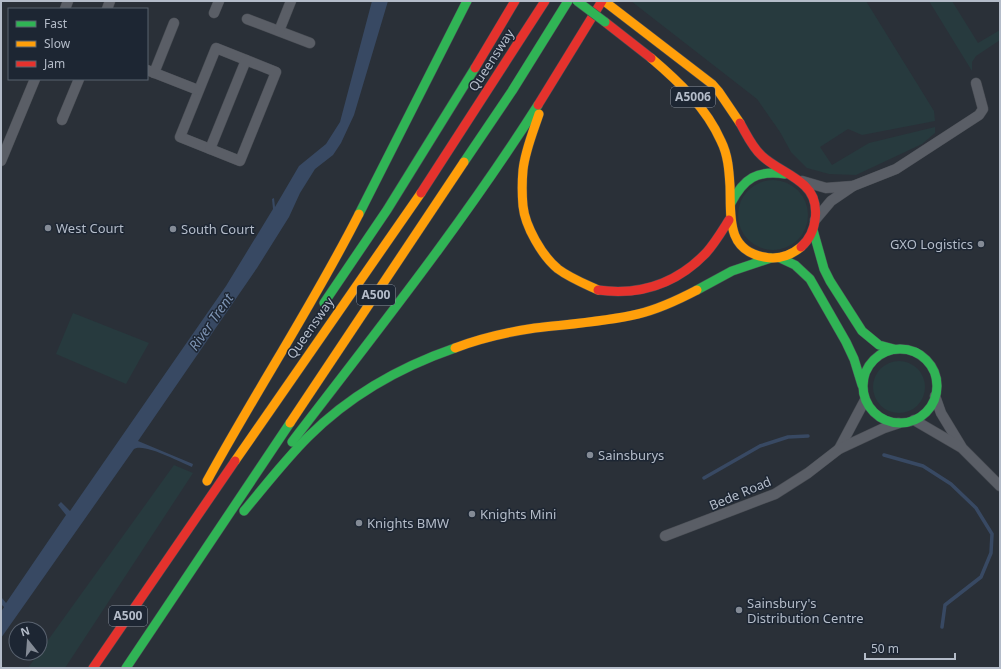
<svg xmlns="http://www.w3.org/2000/svg" width="1001" height="669" font-family="'Noto Sans',sans-serif">
<style>
.green{fill:#273a3e}
.water{fill:#384963}
.lines{fill:none;stroke-linecap:round;stroke-linejoin:round}
.stream{stroke:#384963;stroke-width:3.5}
.street-casing{stroke:#484c53;stroke-width:11}
.fast-casing{stroke:#484c53;stroke-width:10}
.slow-casing{stroke:#484c53;stroke-width:10}
.jam-casing{stroke:#484c53;stroke-width:10}
.street{stroke:#5a5e66;stroke-width:10}
.fast{stroke:#30b455;stroke-width:9}
.slow{stroke:#ff9f0a;stroke-width:9}
.jam{stroke:#e5322d;stroke-width:9}
.fast-bridge-casing{stroke:#484c55;stroke-width:10;stroke-linecap:butt}
.fast-bridge{stroke:#30b455;stroke-width:9}
.poi-dot{fill:#848b96;stroke:#1d2633;stroke-width:1.5}
.labels{text-anchor:middle;stroke-width:3;stroke-linejoin:round;paint-order:stroke}
.shield{fill:#1d2633;stroke:#878f9c;stroke-width:1}
.shield-label{font-size:12px;font-weight:bold;fill:#b4bcc9}
.street-label{font-size:13px;fill:#b4bcc9;stroke:#1d2633}
.poi-label{font-size:13px;fill:#b4bcc9;stroke:#1d2633;text-anchor:start}
.water-label{font-size:14px;font-style:italic;fill:#7c92b1;stroke:#1d2633}
</style>
<rect width="100%" height="100%" fill="#2a3038"/>
<g class="green">
<polygon points="631,1 866,1 934,111 935,121 862,135 848,129 820,147 832,165 869,143 935,127 935,133 922,144 856,175 829,174 807,168 791,152 780,132 757,99"/>
<polygon points="929,1 952,1 978,43 1000,30 1000,40 976,56 972,62 972,71"/>
<circle cx="773" cy="215" r="35"/>
<polygon points="73,313 149,343 126,384 56,354"/>
<circle cx="899" cy="387" r="26"/>
<polygon points="174,465 193,473 65,668 28,668"/>
</g>
<path class="water" d="M372,1H388L354,115L341,143L333,155L315,169L300,193L289,217L257,268L138,441L193,464L192,467C179,462 145,443 134,449L1,638V612L4,607L1,604V584L2,587V598L6,603L66,515L58,505L61,502L70,511L226,286L273,209L272,199L274,198L275,207L299,166L326,144L340,122Z"/>
<g class="lines">
<g class="stream">
<polyline points="884,455 923,466 951,484 976,508 992,534 991,553 981,577 945,605 942,627"/>
<polyline points="704,478 760,446 788,437 808,436"/>
</g>
<defs>
<g id="street">
<polyline points="65,9 68,1"/>
<polyline points="107,9 110,1"/>
<polyline points="214,13 219,1"/>
<polyline points="247,19 310,43"/>
<polyline points="279,31 291,1"/>
<polygon points="216,48 276,72 240,161 180,137"/>
<polyline points="147,70 198,90"/>
<polyline points="154,73 174,23"/>
<polyline points="62,120 79,79"/>
<polyline points="210,149 246,60"/>
<polyline points="1,161 35,79"/>
<polyline points="802,181 826,188 853,186 831,201 815,220"/>
<polyline points="853,186 896,169 979,115 983,109 976,83"/>
<polyline points="935,396 941,413 961,446"/>
<polyline points="914,420 962,448 1000,486"/>
<polyline points="839,449 865,400"/>
<polyline points="665,536 775,494 808,473 839,449 884,428 899,423"/>
</g>
<g id="fast">
<polyline points="464,162 512,91 568,1"/>
<path d="M731,203C744,178 757,170 785,174"/>
<polyline points="359,214 467,1"/>
<polyline points="813,230 824,269 830,281 862,331 879,345 894,349"/>
<polyline points="780,258 795,265 810,279 846,342 854,359 862,385"/>
<polyline points="697,290 732,271 771,258"/>
<polyline points="324,303 387,210 475,68"/>
<circle cx="900" cy="386" r="37"/>
<path d="M292,442C377,331 463,223 538,105"/>
<path d="M244,511C265,486 285,460 308,437C349,396 400,367 455,348"/>
<polyline points="126,668 290,423"/>
</g>
<g id="slow">
<polyline points="604,1 712,84 719,92 740,123"/>
<path d="M651,58C678,81 706,107 721,141C728,155 729,170 730,186C731,216 726,250 764,257C778,260 790,256 801,247"/>
<path d="M539,114C533,132 525,151 523,170C522,181 522,195 523,206C525,226 542,256 558,269C570,278 585,284 598,290"/>
<path d="M455,348C481,338 508,332 535,328C569,324 604,322 638,314C659,309 678,300 697,290"/>
<polyline points="290,423 464,162"/>
<polyline points="235,461 421,193"/>
<path d="M207,481C256,391 313,305 359,214"/>
</g>
<g id="jam">
<polyline points="605,22 651,58"/>
<polyline points="475,68 515,1"/>
<polyline points="538,105 602,1"/>
<path d="M740,123C747,135 752,147 762,156C775,168 793,174 805,186C822,202 817,233 801,247"/>
<polyline points="421,193 545,1"/>
<path d="M598,290C641,296 676,284 706,253C715,243 722,231 729,220"/>
<polyline points="93,668 235,461"/>
</g>
</defs>
<use href="#street" class="street-casing"/>
<use href="#fast" class="fast-casing"/>
<use href="#slow" class="slow-casing"/>
<use href="#jam" class="jam-casing"/>
<use href="#street" class="street"/>
<use href="#fast" class="fast"/>
<use href="#slow" class="slow"/>
<use href="#jam" class="jam"/>
<defs>
<polyline id="fast-bridge" points="577,1 605,22"/>
</defs>
<use href="#fast-bridge" class="fast-bridge-casing"/>
<use href="#fast-bridge" class="fast-bridge"/>
</g>
<g class="poi-dot">
<circle cx="48" cy="228" r="4"/>
<circle cx="173" cy="229" r="4"/>
<circle cx="981" cy="244" r="4"/>
<circle cx="590" cy="455" r="4"/>
<circle cx="472" cy="514" r="4"/>
<circle cx="359" cy="523" r="4"/>
<circle cx="739" cy="610" r="4"/>
</g>
<g class="labels">
<g class="shield">
<rect x="671" y="87" width="44" height="20" rx="3"/>
<rect x="357" y="285" width="38" height="20" rx="3"/>
<rect x="109" y="606" width="38" height="20" rx="3"/>
</g>
<g class="shield-label">
<text x="693" y="101">A5006</text>
<text x="376" y="299">A500</text>
<text x="128" y="620">A500</text>
</g>
<g class="street-label">
<text transform="translate(491 60) rotate(-57)" y="5">Queensway</text>
<text transform="translate(310 328) rotate(-55)" y="5">Queensway</text>
<text transform="translate(740 493) rotate(-23)" y="5">Bede Road</text>
</g>
<g class="poi-label">
<text x="56" y="233">West Court</text>
<text x="181" y="234">South Court</text>
<text x="973" y="249" text-anchor="end">GXO Logistics</text>
<text x="598" y="460">Sainsburys</text>
<text x="480" y="519">Knights Mini</text>
<text x="367" y="528">Knights BMW</text>
<text x="747" y="608">Sainsbury's<tspan x="747" dy="15">Distribution Centre</tspan></text>
</g>
<g class="water-label">
<text transform="translate(211 322) rotate(-55)" y="5">River Trent</text>
</g>
</g>
<rect width="1001" height="669" fill="none" stroke="#b4bcc9" stroke-width="4"/>
<rect x="8" y="8" width="140" height="72" fill="#1d2633" stroke="#59626f"/>
<rect x="16" y="21" width="20" height="6" fill="#30b455" stroke="#59626f"/>
<text x="44" y="28" font-size="12" fill="#b4bcc9">Fast</text>
<rect x="16" y="41" width="20" height="6" fill="#ff9f0a" stroke="#59626f"/>
<text x="44" y="48" font-size="12" fill="#b4bcc9">Slow</text>
<rect x="16" y="61" width="20" height="6" fill="#e5322d" stroke="#59626f"/>
<text x="44" y="68" font-size="12" fill="#b4bcc9">Jam</text>
<g transform="translate(28 641) rotate(343)"><circle r="19" fill="#1d2633" stroke="#59626f"/>
<path d="M0-3L7 15L0 10L-7 15Z" fill="#848b96"/>
<text y="-6" font-size="11" font-weight="bold" text-anchor="middle" fill="#b4bcc9">N</text>
</g>
<path d="M865 653v6h90v-6" fill="none" stroke="#b4bcc9" stroke-width="2"/>
<text x="871" y="653" font-size="12" fill="#b4bcc9" stroke="#1d2633" stroke-width="3" paint-order="stroke">50 m</text>
</svg>
